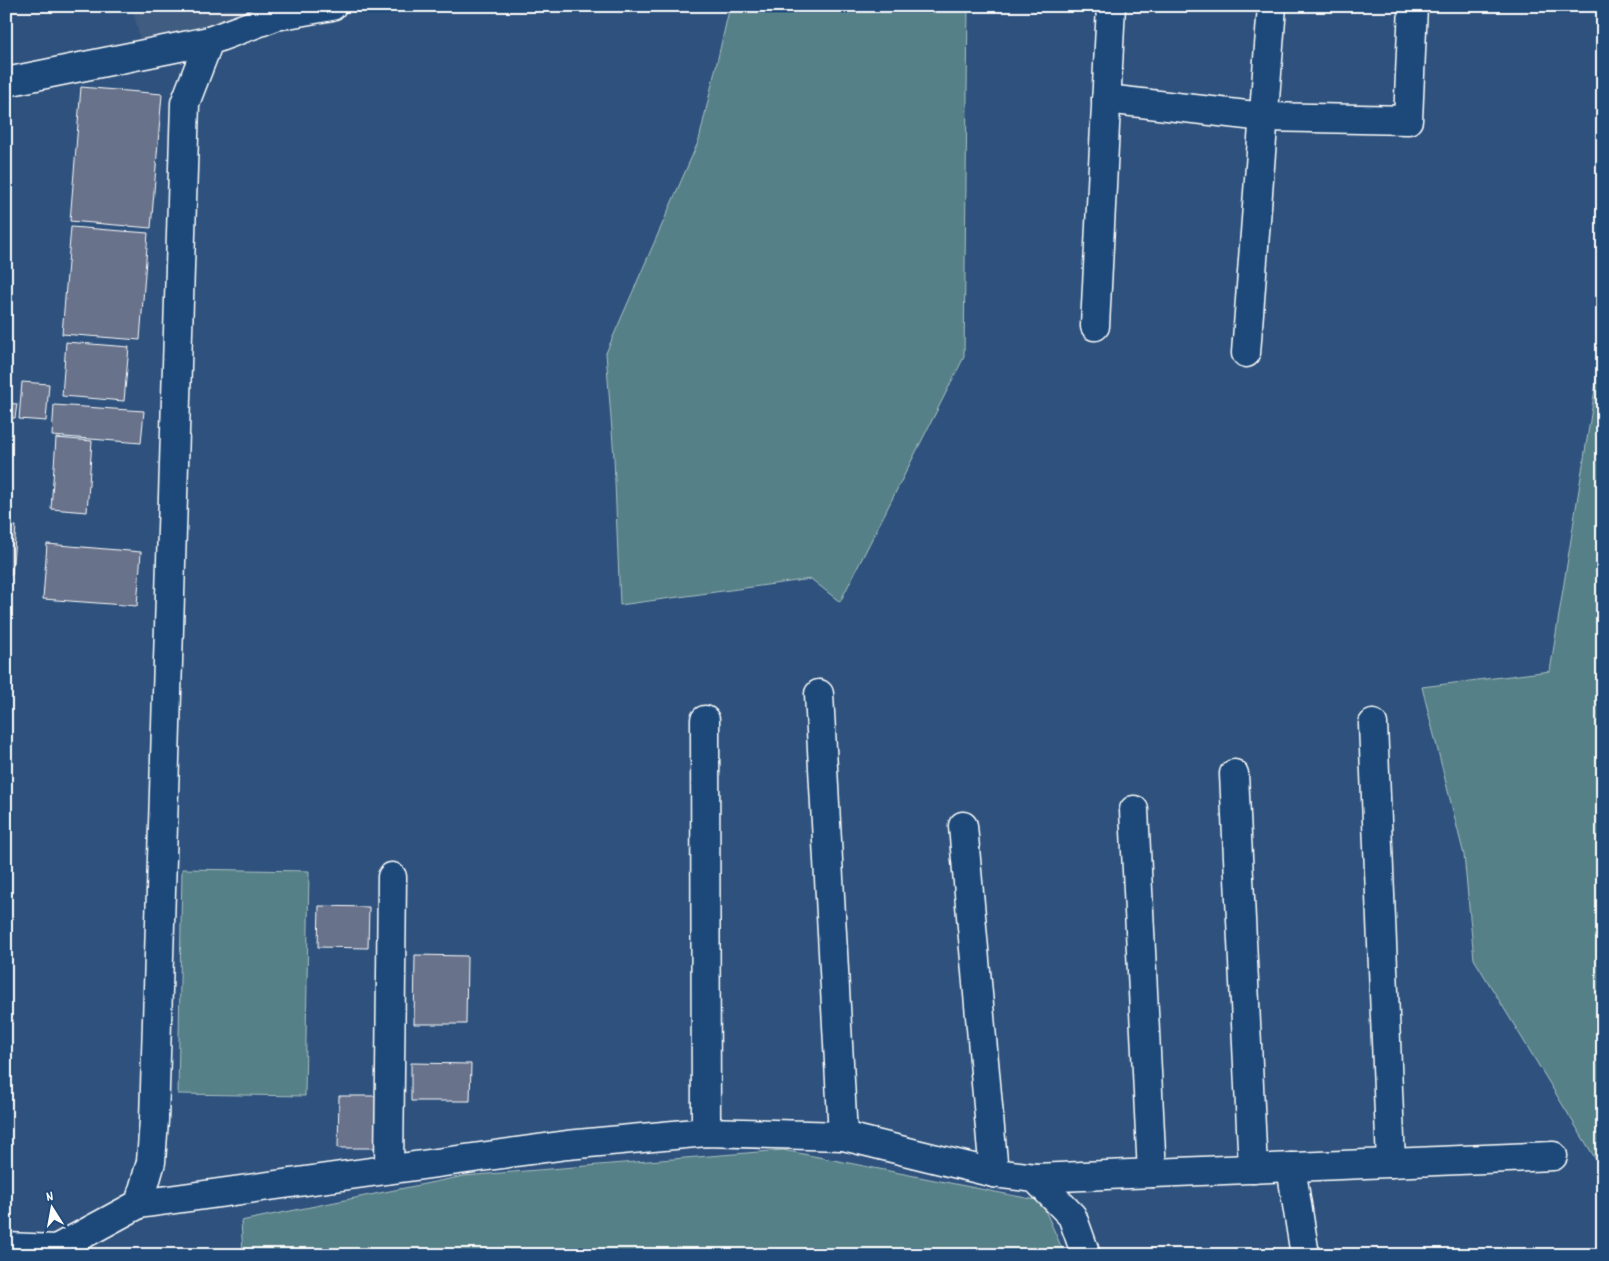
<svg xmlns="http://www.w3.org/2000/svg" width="1609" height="1261" font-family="Dekko,sans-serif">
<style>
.built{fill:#405c81}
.green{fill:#578087;stroke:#abc0c3}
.building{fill:#69728b;stroke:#fff}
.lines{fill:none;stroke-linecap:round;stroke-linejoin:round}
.minor-casing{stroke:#fff;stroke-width:31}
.minor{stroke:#1f4a7a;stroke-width:28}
</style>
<rect width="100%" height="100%" fill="#2e527d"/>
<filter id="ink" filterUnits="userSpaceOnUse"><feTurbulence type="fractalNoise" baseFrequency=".02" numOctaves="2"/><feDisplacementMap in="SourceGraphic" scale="10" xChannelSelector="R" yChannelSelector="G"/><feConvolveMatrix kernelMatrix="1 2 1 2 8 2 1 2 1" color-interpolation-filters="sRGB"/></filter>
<g filter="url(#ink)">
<polygon class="built" points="132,6 300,6 142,47"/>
<g class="green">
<polygon points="730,6 968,6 964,357 840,602 811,579 620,605 614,457 606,353 699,140"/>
<polygon points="1603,339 1603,1168 1601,1168 1474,959 1464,855 1422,687 1550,671"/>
<polygon points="182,869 309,871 305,1096 178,1094"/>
<polygon points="783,1150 1041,1201 1065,1255 243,1255 241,1221 464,1176"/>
</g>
<g class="building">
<polygon points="81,87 162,94 151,228 70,221"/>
<polygon points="71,227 148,233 140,340 62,334"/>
<polygon points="66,342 129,347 124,401 62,396"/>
<polygon points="22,382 49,384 46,421 19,419"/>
<polygon points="6,403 17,404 15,418 6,418"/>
<polygon points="54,405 144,411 141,443 52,436"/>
<polygon points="56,438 92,441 87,512 51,509"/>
<polygon points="6,525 16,526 12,575 6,574"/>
<polygon points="47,544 141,552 137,606 43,599"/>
<polygon points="319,906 369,907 368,948 318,947"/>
<polygon points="415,955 467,956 466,1024 414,1024"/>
<polygon points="411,1063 471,1064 470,1101 411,1101"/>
<polygon points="339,1096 379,1096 378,1148 338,1148"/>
</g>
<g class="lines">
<defs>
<g id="minor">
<polyline points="6,82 209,41"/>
<polyline points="1106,99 1264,117 1408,120 1413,6"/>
<polyline points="1095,326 1111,6"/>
<polyline points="1246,353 1272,6"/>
<polyline points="819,694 843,1136"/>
<polyline points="705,720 706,1132"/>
<polyline points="1373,724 1391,1163"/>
<polyline points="1234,774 1253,1169"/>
<polyline points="1134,810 1152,1173"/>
<polyline points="963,826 994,1173"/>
<polyline points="1291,1167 1305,1255"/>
<polyline points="389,1169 392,877"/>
<polyline points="1035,1178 1553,1156"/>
<polyline points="139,1204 567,1145 706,1132 843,1136 994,1173 1035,1178 1072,1216 1086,1255"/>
<polyline points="6,1247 56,1249 139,1204 151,1162 154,1120 185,103 209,41 276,16 332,6"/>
</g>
</defs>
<use href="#minor" class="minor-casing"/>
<use href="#minor" class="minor"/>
</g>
</g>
<rect width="1609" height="1261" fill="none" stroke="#1f4a7a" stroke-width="25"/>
<rect x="12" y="12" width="1584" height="1236" fill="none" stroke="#fff" stroke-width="2" filter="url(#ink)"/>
<g transform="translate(52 1208) rotate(349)" stroke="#1f4a7a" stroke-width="4" paint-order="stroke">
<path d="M0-4L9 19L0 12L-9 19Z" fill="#ffffff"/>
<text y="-8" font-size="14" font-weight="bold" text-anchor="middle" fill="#ffffff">N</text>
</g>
</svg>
